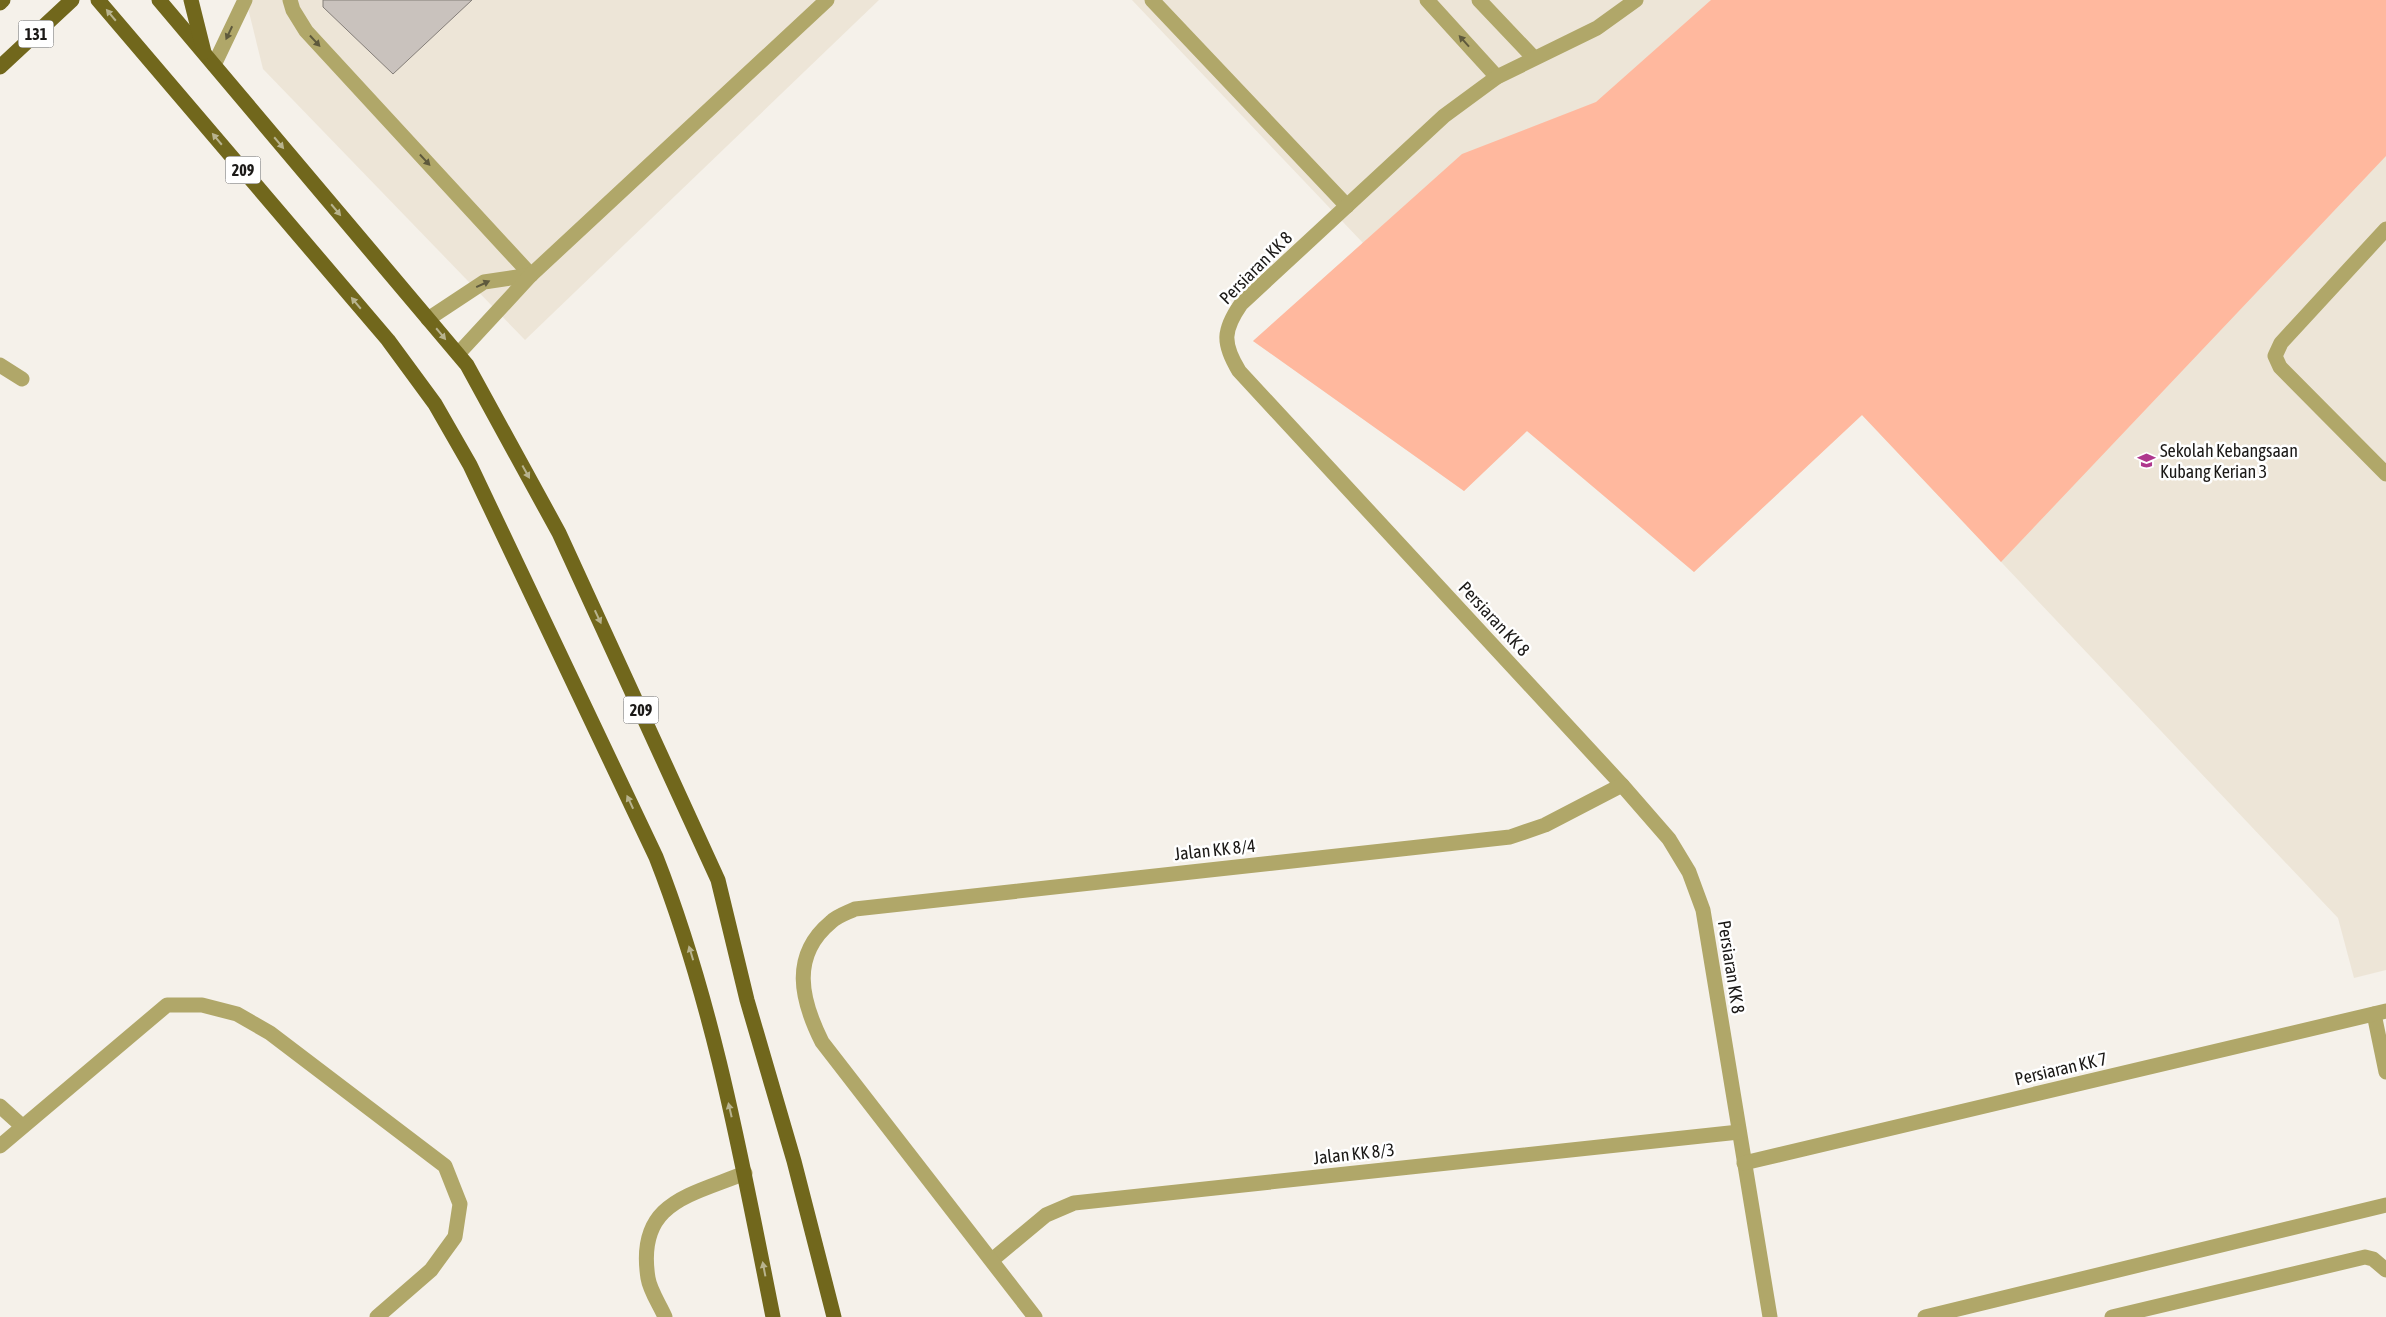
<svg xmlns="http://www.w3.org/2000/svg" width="2386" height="1317" font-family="'Asap Condensed',sans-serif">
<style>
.built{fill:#ede5d7}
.green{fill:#ffb89e}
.building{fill:#c9c2bd;stroke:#847e79}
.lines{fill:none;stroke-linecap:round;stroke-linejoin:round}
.lane{stroke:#b0a769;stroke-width:15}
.street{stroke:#b0a769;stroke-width:15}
.primary{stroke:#71671c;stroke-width:15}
.oneway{fill:#b8b38e}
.oneway2{fill:#5e593c}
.labels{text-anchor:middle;stroke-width:5;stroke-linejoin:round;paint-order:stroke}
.shield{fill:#fff;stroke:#5f5e5d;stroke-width:1}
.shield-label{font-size:16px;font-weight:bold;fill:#1b1917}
.street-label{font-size:18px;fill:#1b1917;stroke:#fff}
.poi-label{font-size:18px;fill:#1b1917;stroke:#fff;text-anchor:start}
</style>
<rect width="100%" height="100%" fill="#f5f1ea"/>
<g class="built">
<polygon points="246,0 879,0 525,340 263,69"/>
<polygon points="1132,0 2386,0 2386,970 2354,978 2338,918 1862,415 1694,572 1527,431 1464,491 1253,341 1363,243"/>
</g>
<polygon class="green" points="1711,0 2386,0 2386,156 2001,562 1862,415 1694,572 1527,431 1464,491 1253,341 1462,154 1596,102"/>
<polygon class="building" points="323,0 472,0 393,74 323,7"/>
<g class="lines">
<g class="lane">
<polyline points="290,0 293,10 306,31 531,275"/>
<polyline points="1152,0 1347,206"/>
<polyline points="214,65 245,0"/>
<polyline points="2386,229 2281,343 2275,356 2280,367 2386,474"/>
<polyline points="2374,1014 2386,1072"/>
<path d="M665,1317C660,1305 650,1291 648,1278C636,1202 689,1196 745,1173"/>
<polyline points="1925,1317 2386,1205"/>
<polyline points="2112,1317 2365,1257 2373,1259 2386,1270"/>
</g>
<g class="street">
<polyline points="1427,0 1497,77"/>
<polyline points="1479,0 1533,57"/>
<path d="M1636,0L1597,28L1497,77L1444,116L1241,304C1223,330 1222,343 1239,371L1622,785L1669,839L1689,872L1703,910L1770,1317"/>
<polyline points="428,319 484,282 531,275"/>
<polyline points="458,354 531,275 827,0"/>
<polyline points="0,365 22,379"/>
<polyline points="0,1106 22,1126"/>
<polyline points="0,1146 167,1005 202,1005 237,1014 270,1033 445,1166 460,1204 455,1237 431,1270 377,1317"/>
<polyline points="1744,1163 2386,1011"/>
<polyline points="992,1260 1046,1215 1074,1203 1739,1132"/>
<path d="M1035,1317L822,1042C801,1000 790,956 831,922C837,916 847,913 855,909L1510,837L1545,825L1622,785"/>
</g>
<g class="primary">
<path d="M98,0L388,340L435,404L470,465L656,857C714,1005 742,1162 773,1317"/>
<polyline points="159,0 467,365 559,533 718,880 747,1000 794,1161 834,1317"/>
<polyline points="191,0 204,52"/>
<polyline points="0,3 3,0"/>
<polyline points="0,67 72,0"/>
</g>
</g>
<defs><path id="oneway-solid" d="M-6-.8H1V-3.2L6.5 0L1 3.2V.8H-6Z" transform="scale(1.25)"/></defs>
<g class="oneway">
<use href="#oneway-solid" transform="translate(111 15) rotate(-130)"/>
<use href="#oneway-solid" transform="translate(217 139) rotate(-130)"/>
<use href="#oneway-solid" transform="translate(279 143) rotate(50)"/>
<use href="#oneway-solid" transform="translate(336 210) rotate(50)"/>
<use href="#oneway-solid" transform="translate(356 303) rotate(-130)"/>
<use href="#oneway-solid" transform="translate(441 334) rotate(50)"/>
<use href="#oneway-solid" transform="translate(526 472) rotate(61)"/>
<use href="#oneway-solid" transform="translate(598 617) rotate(65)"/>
<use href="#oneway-solid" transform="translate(630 802) rotate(-115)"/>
<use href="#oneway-solid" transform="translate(691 953) rotate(-107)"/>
<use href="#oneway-solid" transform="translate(730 1110) rotate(-103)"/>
<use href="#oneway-solid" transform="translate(764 1269) rotate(-101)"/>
</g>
<g class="oneway2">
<use href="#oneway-solid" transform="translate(229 33) rotate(115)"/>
<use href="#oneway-solid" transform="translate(315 41) rotate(47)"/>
<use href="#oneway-solid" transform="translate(1464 41) rotate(-132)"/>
<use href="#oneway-solid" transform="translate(425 160) rotate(47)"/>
<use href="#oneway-solid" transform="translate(483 284) rotate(-25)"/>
</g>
<defs>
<symbol id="school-bare" viewBox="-9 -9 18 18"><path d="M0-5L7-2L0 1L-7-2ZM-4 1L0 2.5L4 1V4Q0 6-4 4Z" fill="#af378d" stroke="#fff" stroke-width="2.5" paint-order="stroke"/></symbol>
</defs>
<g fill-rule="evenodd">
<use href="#school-bare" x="2134" y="448" width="25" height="25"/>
</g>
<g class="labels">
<g class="shield">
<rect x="18.5" y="20.5" width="35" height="27" rx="4"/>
<rect x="225.5" y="156.5" width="35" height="27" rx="4"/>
<rect x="623.5" y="696.5" width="35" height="27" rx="4"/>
</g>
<g class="shield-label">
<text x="36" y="40">131</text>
<text x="243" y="176">209</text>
<text x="641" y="716">209</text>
</g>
<g class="street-label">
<text transform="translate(1256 268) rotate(-45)" y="6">Persiaran KK 8</text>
<text transform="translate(1494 619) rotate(47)" y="6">Persiaran KK 8</text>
<text transform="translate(1215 850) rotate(-6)" y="6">Jalan KK 8/4</text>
<text transform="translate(1731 967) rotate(81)" y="6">Persiaran KK 8</text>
<text transform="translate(2061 1069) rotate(-13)" y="6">Persiaran KK 7</text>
<text transform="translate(1354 1154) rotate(-6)" y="6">Jalan KK 8/3</text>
</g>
<g class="poi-label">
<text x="2160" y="457">Sekolah Kebangsaan<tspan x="2160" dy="21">Kubang Kerian 3</tspan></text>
</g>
</g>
</svg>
